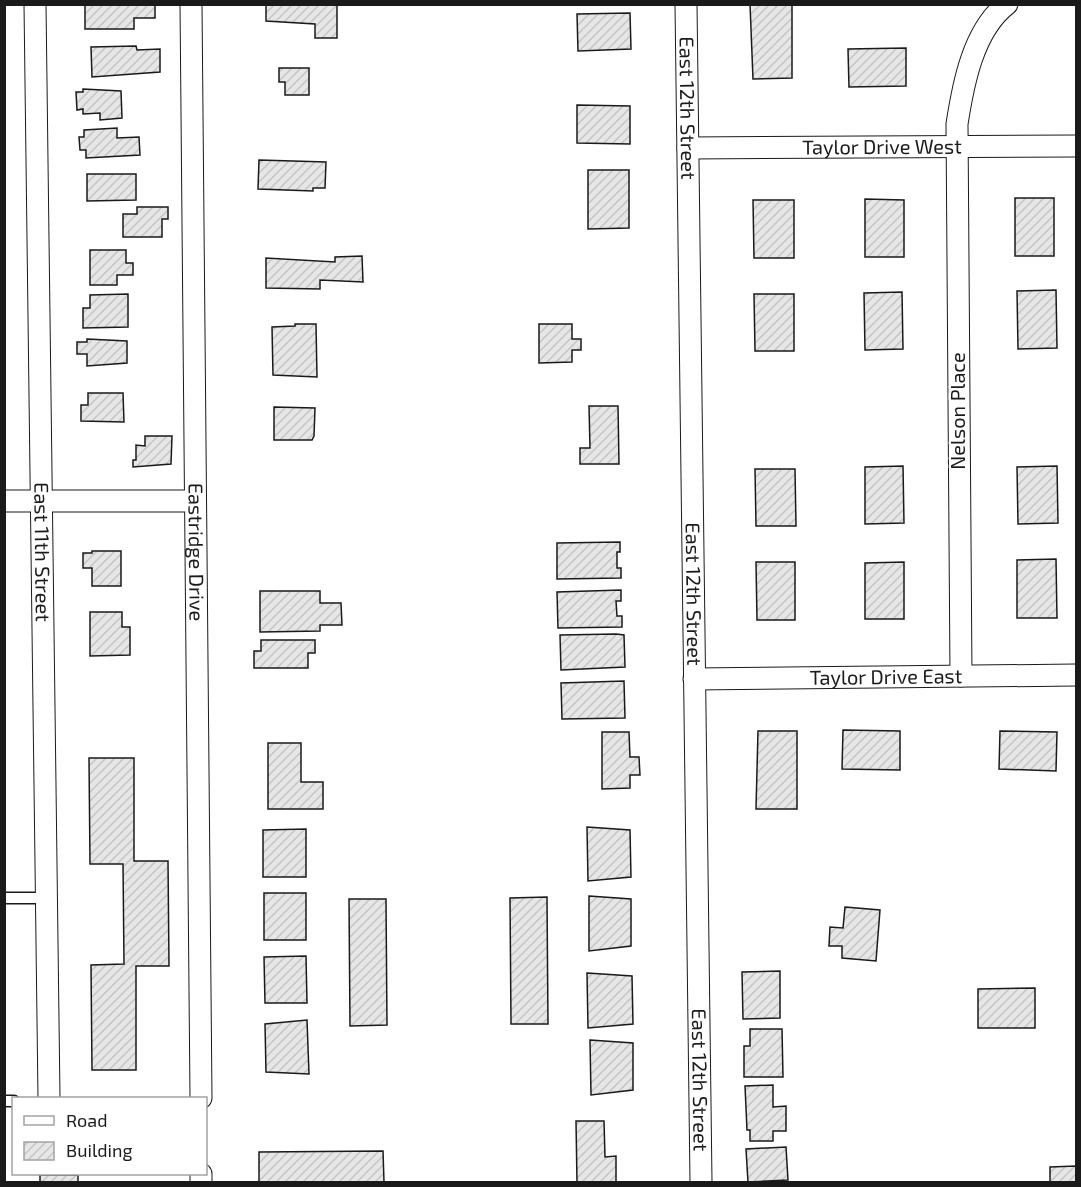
<svg xmlns="http://www.w3.org/2000/svg" width="1081" height="1187" font-family="'Exo 2',sans-serif">
<style>
.building{fill:url(#building-hatch);stroke:#1a1a1a;stroke-width:1.5}
.lines{fill:none;stroke-linecap:round;stroke-linejoin:round}
.service-casing{stroke:#1a1a1a;stroke-width:13}
.minor-casing{stroke:#1a1a1a;stroke-width:23}
.service{stroke:#fff;stroke-width:10}
.minor{stroke:#fff;stroke-width:21}
.labels{text-anchor:middle;stroke-width:4.5;stroke-linejoin:round;paint-order:stroke}
.street-label{font-size:20px;fill:#1a1a1a;stroke:#fff}
</style>
<defs>
<pattern id="building-hatch" width="6" height="6" patternUnits="userSpaceOnUse" patternTransform="scale(1.5)"><rect width="6" height="6" fill="#e6e6e6"/><path d="M-1 1l2-2M0 6l6-6M5 7l2-2" fill="none" stroke="#c5c5c5"/></pattern>
</defs>
<rect width="100%" height="100%" fill="#fff"/>
<g class="building">
<polygon points="85,4 155,4 155,18 134,18 134,29 85,29"/>
<polygon points="266,4 337,4 337,38 315,38 315,24 266,21"/>
<polygon points="750,4 792,4 792,78 753,79"/>
<polygon points="630,13 631,49 578,51 577,14"/>
<polygon points="136,46 137,50 160,49 160,72 92,77 91,47"/>
<polygon points="906,48 906,86 849,87 848,49"/>
<polygon points="279,68 309,68 309,95 285,95 285,82 279,82"/>
<polygon points="83,89 121,91 122,118 100,120 100,113 83,114 83,109 77,110 76,92 83,92"/>
<polygon points="577,105 630,106 630,144 577,143"/>
<polygon points="117,128 117,138 139,137 140,155 86,158 86,150 80,150 79,137 84,137 84,130"/>
<polygon points="259,160 326,162 325,188 313,188 313,191 258,189"/>
<polygon points="588,170 629,170 629,228 588,229"/>
<polygon points="87,174 136,174 136,200 87,201"/>
<rect x="1015" y="198" width="39" height="58"/>
<polygon points="865,199 904,200 904,257 865,257"/>
<polygon points="753,200 794,200 794,258 754,258"/>
<polygon points="137,207 168,207 168,219 162,219 162,237 123,237 123,214 137,214"/>
<polygon points="90,250 126,250 126,263 133,263 133,275 117,275 117,285 90,285"/>
<polygon points="362,256 363,282 320,280 320,289 266,288 266,258 335,262 335,257"/>
<polygon points="1056,290 1057,348 1018,349 1017,291"/>
<polygon points="902,292 903,349 865,350 864,293"/>
<polygon points="128,294 128,327 83,328 83,308 90,308 90,295"/>
<polygon points="754,294 794,294 794,351 755,351"/>
<polygon points="295,324 316,324 317,377 273,375 272,327 295,326"/>
<polygon points="539,324 572,324 572,339 581,339 581,350 572,350 572,362 539,363"/>
<polygon points="87,339 127,341 127,363 87,366 87,354 77,354 77,342 87,342"/>
<polygon points="88,393 123,393 124,422 81,421 81,405 88,405"/>
<polygon points="589,406 618,406 619,464 580,464 580,448 590,448"/>
<polygon points="274,407 315,408 314,436 312,440 274,440"/>
<polygon points="145,436 172,436 171,464 133,467 133,460 136,460 136,445 145,446"/>
<polygon points="903,466 904,523 865,524 865,467"/>
<polygon points="1057,466 1058,523 1018,524 1017,467"/>
<polygon points="755,469 795,469 796,526 756,526"/>
<polygon points="620,542 620,552 617,552 617,568 621,568 621,578 557,579 557,543"/>
<polygon points="92,551 121,551 121,586 92,586 92,568 83,568 83,553 92,553"/>
<polygon points="1056,559 1057,618 1017,618 1017,560"/>
<polygon points="756,562 795,562 795,620 757,620"/>
<polygon points="904,562 904,619 865,619 865,563"/>
<polygon points="621,590 621,601 616,601 617,616 622,616 622,627 558,628 557,592"/>
<polygon points="260,591 320,591 320,603 341,603 342,625 320,625 320,631 260,632"/>
<polygon points="90,612 122,612 122,627 130,627 130,655 90,656"/>
<polygon points="616,634 624,635 625,667 561,670 560,635"/>
<polygon points="261,640 315,640 315,653 308,653 308,668 254,668 254,651 261,651"/>
<polygon points="624,681 625,718 562,719 561,683"/>
<polygon points="843,730 900,731 900,770 842,769"/>
<polygon points="758,731 797,731 797,809 756,809"/>
<polygon points="1000,731 1057,732 1056,771 999,769"/>
<polygon points="602,732 629,732 630,757 639,757 640,775 630,775 630,788 602,789"/>
<polygon points="268,743 301,743 301,782 323,782 323,809 268,809"/>
<polygon points="89,758 134,758 134,861 168,861 169,966 136,966 136,1070 92,1070 91,965 124,964 123,864 90,864"/>
<polygon points="587,827 630,830 631,877 588,881"/>
<polygon points="306,829 306,877 263,877 263,830"/>
<rect x="264" y="893" width="42" height="47"/>
<polygon points="589,896 631,899 631,946 589,951"/>
<polygon points="547,897 548,1024 511,1024 510,898"/>
<polygon points="349,899 386,899 387,1025 350,1026"/>
<polygon points="845,907 880,910 876,961 842,958 842,946 829,946 830,927 843,928"/>
<polygon points="306,956 307,1003 265,1003 264,957"/>
<polygon points="780,971 780,1018 743,1019 742,972"/>
<polygon points="587,973 632,976 633,1024 588,1028"/>
<polygon points="1035,988 1035,1028 978,1028 978,989"/>
<polygon points="307,1020 309,1074 266,1072 265,1024"/>
<polygon points="750,1029 782,1029 783,1077 744,1077 744,1046 750,1046"/>
<polygon points="590,1040 633,1043 633,1090 591,1095"/>
<polygon points="773,1085 773,1107 786,1106 786,1131 773,1131 773,1141 750,1141 750,1130 747,1130 745,1086"/>
<polygon points="576,1121 604,1121 605,1157 616,1156 616,1182 577,1182"/>
<polygon points="786,1147 788,1180 748,1182 746,1149"/>
<polygon points="383,1151 384,1182 259,1182 259,1152"/>
<polygon points="1076,1166 1076,1182 1050,1182 1050,1167"/>
<rect x="40" y="1175" width="38" height="7"/>
</g>
<g class="lines">
<defs>
<g id="service">
<polyline points="4,898 47,898"/>
<polyline points="4,1101 14,1101"/>
</g>
<g id="minor">
<path id="s1" d="M35,4L49,1098"/>
<path id="s2" d="M191,4L201,1098"/>
<path id="s3" d="M686,4L701,1182"/>
<path id="s4" d="M688,148L1076,146"/>
<polyline points="4,501 193,501"/>
<path d="M961,676L957,124C963,85 973,30 1007,4"/>
<path id="s5" d="M694,679L1076,675"/>
<polyline points="201,1174 201,1182"/>
</g>
</defs>
<use href="#service" class="service-casing"/>
<use href="#minor" class="minor-casing"/>
<use href="#service" class="service"/>
<use href="#minor" class="minor"/>
</g>
<g class="labels">
<g class="street-label">
<text dy="7" stroke="none"><textPath href="#s3" startOffset="104">East 12th Street</textPath></text>
<text dy="7" stroke="none"><textPath href="#s4" startOffset="194">Taylor Drive West</textPath></text>
<text transform="translate(958 411) rotate(-90)" y="7">Nelson Place</text>
<text dy="7" stroke="none"><textPath href="#s1" startOffset="548">East 11th Street</textPath></text>
<text dy="7" stroke="none"><textPath href="#s2" startOffset="548">Eastridge Drive</textPath></text>
<text dy="7" stroke="none"><textPath href="#s3" startOffset="590">East 12th Street</textPath></text>
<text dy="7" stroke="none"><textPath href="#s5" startOffset="192">Taylor Drive East</textPath></text>
<text dy="7" stroke="none"><textPath href="#s3" startOffset="1076">East 12th Street</textPath></text>
</g>
</g>
<rect width="1081" height="1187" fill="none" stroke="#1a1a1a" stroke-width="12"/>
<rect x="12" y="1097" width="195" height="78" fill="#ffffff" stroke="#a3a3a3" stroke-width="1.5"/>
<rect x="24" y="1116" width="30" height="9" fill="#ffffff" stroke="#a3a3a3" stroke-width="1.5"/>
<text x="66" y="1127" font-size="18" fill="#1a1a1a">Road</text>
<rect x="24" y="1142" width="30" height="18" fill="url(#building-hatch)" stroke="#a3a3a3" stroke-width="1.5"/>
<text x="66" y="1157" font-size="18" fill="#1a1a1a">Building</text>
</svg>
